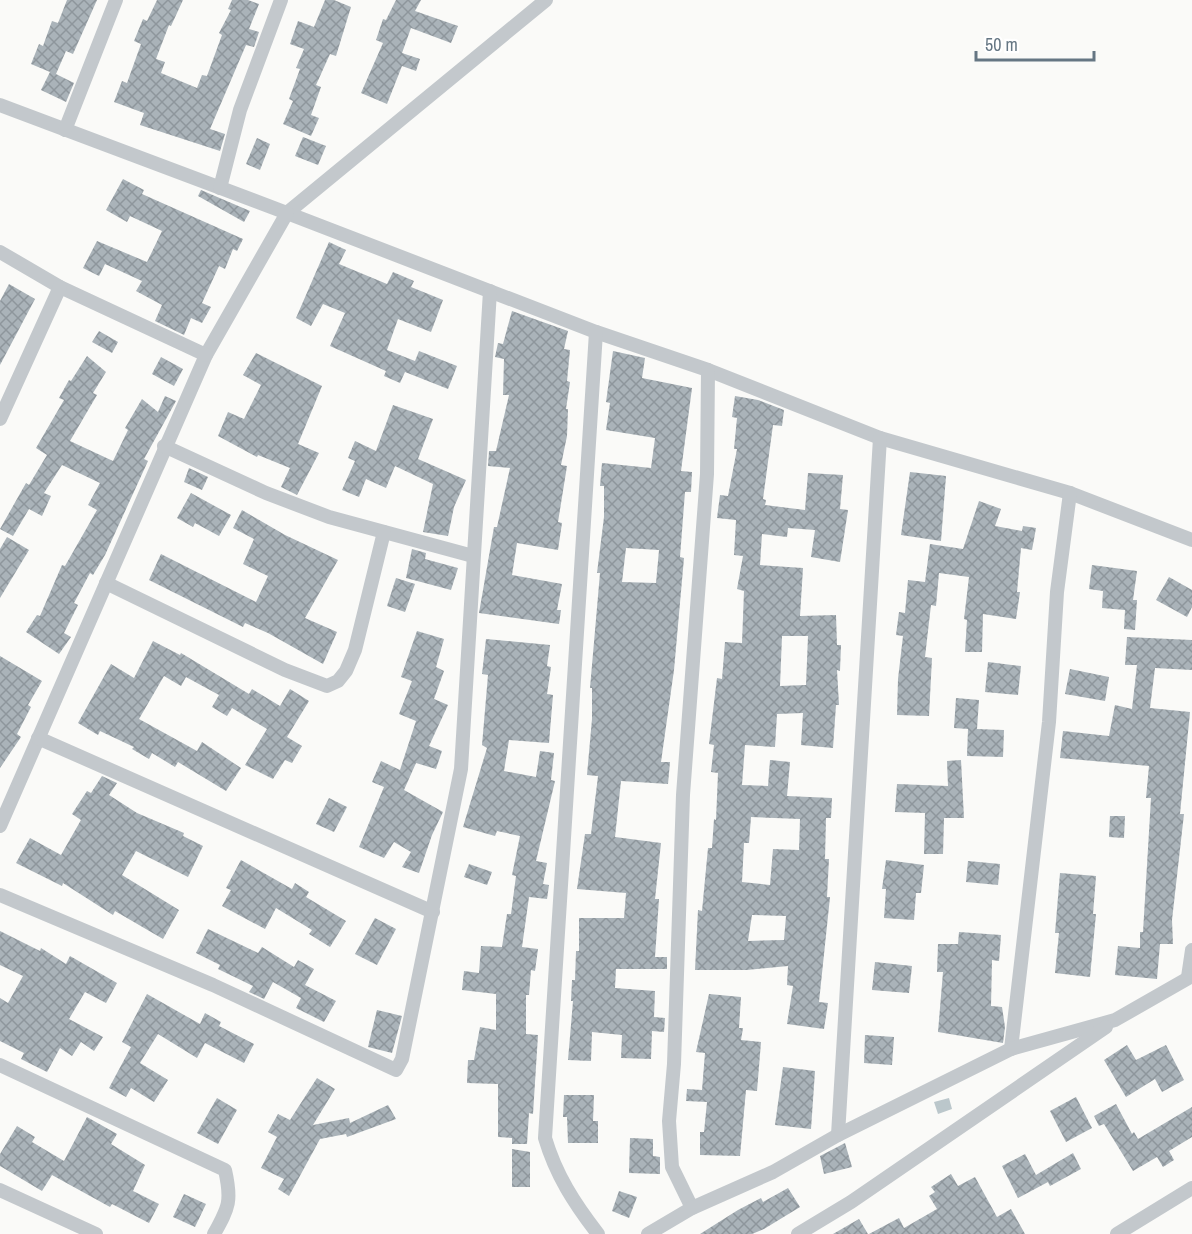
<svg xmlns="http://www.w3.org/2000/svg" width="1192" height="1234" font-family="'Archivo Narrow',sans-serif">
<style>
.water{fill:#bbc7cb}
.building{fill:url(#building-cross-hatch);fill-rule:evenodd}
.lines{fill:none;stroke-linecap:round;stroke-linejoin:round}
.street{stroke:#c3c8cc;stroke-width:14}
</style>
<defs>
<pattern id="building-cross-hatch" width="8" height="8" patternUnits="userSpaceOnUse" patternTransform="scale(1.5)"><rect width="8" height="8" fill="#aab3b9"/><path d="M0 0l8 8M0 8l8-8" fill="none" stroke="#8e969c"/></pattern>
</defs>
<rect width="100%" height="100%" fill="#fafaf8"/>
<polygon class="water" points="949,1098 952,1109 938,1114 934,1102"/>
<g class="building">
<polygon points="67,0 97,0 73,54 66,51 56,74 54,73 74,83 66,102 41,90 50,72 31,64 39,44 43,46 52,21 58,23"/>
<polygon points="157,0 183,0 171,26 169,25 156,59 165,62 161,73 197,88 202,75 207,76 222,35 219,33 231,10 228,9 232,0 248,0 259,4 249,29 259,32 254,47 246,45 210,129 225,134 220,151 140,125 144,113 114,102 122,81 127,83 141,44 134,41 143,19 147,21"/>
<polygon points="325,0 334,0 351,7 336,56 330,54 316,85 321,87 311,115 319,118 311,136 283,124 293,101 289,99 300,69 296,68 304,49 290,44 298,21 314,27"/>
<polygon points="396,0 421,0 415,11 458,26 451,43 411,28 402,53 420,59 416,71 402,66 387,104 361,93 383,43 376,40 383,19 386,20"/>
<polygon points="303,137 326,146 318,165 295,156"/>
<polygon points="257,138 270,144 260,170 246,164"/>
<polygon points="123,179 144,190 142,194 243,239 237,251 233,249 225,269 219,266 202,303 211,307 202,323 191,318 184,335 155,321 162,305 136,291 142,281 105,264 99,276 83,268 97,241 147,262 162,231 130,216 127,222 106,210"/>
<polygon points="201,190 250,211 244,222 198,196"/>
<polygon points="329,242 346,250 339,264 387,284 393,272 414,281 411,287 443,300 431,332 398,319 387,350 415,361 419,351 457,366 448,389 405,372 400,383 384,376 386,371 330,346 345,313 323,304 311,326 296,318"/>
<polygon points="9,284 35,299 0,365 0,301"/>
<polygon points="512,311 568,331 564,349 570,350 567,381 570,382 566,409 568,409 567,436 561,465 567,466 558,522 562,523 558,550 517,543 512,575 562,584 557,610 561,610 559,624 479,613 494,527 497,527 510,468 488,466 489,451 496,451 509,395 503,395 504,359 495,357 498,343 503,344"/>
<polygon points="99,331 118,342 112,353 92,342"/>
<path d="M613,351L645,358L642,378L692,388L681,471L692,472L691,492H685L680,557L684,558L674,670L661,762H670L668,784L621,781L615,837L661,843L655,899H659L655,957H667V969H616L615,988L655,991L654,1017L665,1018L664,1032L652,1031L651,1059L621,1058L622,1035L592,1032L591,1061L568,1060L573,1001H571L572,980H575L576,951H579V918H624L626,893L577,889L585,834H591L598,776L587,775L592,719V688H590L600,573H597L604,517V486H600L602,463L651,468L655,438L606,430L610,403L606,402ZM626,548L659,550L656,583L622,582Z"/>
<polygon points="256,353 322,386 298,444 319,453 297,495 281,487 290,468 258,455 257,457 218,436 228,412 244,419 261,385 243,375"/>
<polygon points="87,356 106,372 93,393 97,395 70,441 113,461 128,430 125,428 142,399 158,412 165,396 176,401 144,459 148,461 105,555 93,575 90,573 74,603 78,605 64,633 71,637 59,654 26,632 37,615 40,616 62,565 65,566 97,510 88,505 100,483 62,465 44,493 51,496 42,516 29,509 13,536 0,529 26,483 29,485 47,455 36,448 64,400 59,398 69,380 71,381"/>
<polygon points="161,357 183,369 174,386 152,374"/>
<path d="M735,396L758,400L784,410L782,426L773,425L763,499L766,500L765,505L805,510L808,473L843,475L840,509L848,510L840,562L811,557L815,530L788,528L787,537L762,534L760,565L803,568L800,616L836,615L837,645H841L840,671L837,670L839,705H836L833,748L801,745L803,713L777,714L775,747L745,745L742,785L768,786L770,760L790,762L787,796L832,798L831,818H826L825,859H829L827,897H830L819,1002L828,1003L824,1029L787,1024L793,986L787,985L788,966L747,970H695L698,910L702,911L708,848H712L714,819L716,820L718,773L711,772L714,745L709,744L717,678L722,679L725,642L742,643L744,591L737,589L743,556L734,555L736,520L717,518L720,495L728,496L737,449H734L737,418L732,417ZM782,636H808L806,685L780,686ZM751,817L800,819L799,850L773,849L770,885L742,882L744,843H749ZM752,915L786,916L784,940L748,941Z"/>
<polygon points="393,405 433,419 418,459 466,480 454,507 448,536 423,532 433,484 395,466 386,488 366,479 359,497 342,490 355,461 348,458 355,441 376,451"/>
<polygon points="189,468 208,477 202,490 184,482"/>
<polygon points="910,472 946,476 941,541 901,535"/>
<polygon points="191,493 231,515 219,536 195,523 193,527 177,518"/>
<polygon points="979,501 1001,509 995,526 1022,531 1023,526 1036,528 1032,550 1021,548 1017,592 1020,592 1016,619 983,614 982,652 965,652 967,620 964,619 969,577 939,573 936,606 931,605 925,657 932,658 929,716 897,715 898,679 903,636 896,635 899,612 905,613 908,580 925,582 930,544 963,549"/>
<polygon points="242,510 285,535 338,560 305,618 337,632 323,664 268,633 245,623 243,627 149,580 161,554 256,602 268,576 243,564 254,539 233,528"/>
<polygon points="7,537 29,550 0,598 0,549"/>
<polygon points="412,549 426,553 425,559 458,568 451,590 406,578"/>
<polygon points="1092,565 1137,571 1133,600 1137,600 1135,630 1124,629 1125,610 1102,608 1103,591 1089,589"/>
<polygon points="1169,577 1192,590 1192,607 1187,617 1156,600"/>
<polygon points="396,578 415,584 405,612 387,606"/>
<polygon points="417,631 444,639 436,667 444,671 434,699 448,705 429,746 442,751 436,769 416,763 404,790 443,812 432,835 419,873 402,867 411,852 394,842 384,858 359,847 384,787 372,782 381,761 400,770 416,721 399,714 412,681 401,677"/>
<polygon points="1127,637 1192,640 1192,670 1155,668 1150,708 1190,712 1180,814 1184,814 1172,920 1173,944 1160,944 1157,979 1115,975 1118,946 1140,948 1140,932 1143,932 1151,798 1146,798 1149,766 1060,758 1063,731 1109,736 1115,705 1132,709 1137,665 1125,665"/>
<polygon points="486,639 550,645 547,666 551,667 547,694 553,695 549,743 509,740 504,771 536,777 540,751 554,753 551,780 555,781 536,861 547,863 543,884 549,885 547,899 529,897 522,947 538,949 535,971 531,970 529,995 526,995 526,1034 538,1035 533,1114 529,1113 527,1144 512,1144 512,1138 498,1137 498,1084 467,1083 468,1060 474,1060 480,1027 496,1030 496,994 462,990 464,971 479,973 481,946 502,947 507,914 511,914 516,876 512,875 520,836 497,831 495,836 463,827 487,748 482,745 488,675 482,674"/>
<polygon points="153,641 180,655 181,653 249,694 252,689 280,706 290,689 309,701 287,737 302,746 292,763 285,760 273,779 245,765 267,729 232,708 227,716 212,707 219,695 186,677 181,686 164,676 139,719 197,751 202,742 241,768 226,791 178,762 175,767 152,753 149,759 132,749 134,747 100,731 98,735 78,723 111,664 134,678"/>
<polygon points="0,656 42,681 28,705 31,707 17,734 21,737 0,768"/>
<polygon points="988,662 1021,666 1018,695 985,692"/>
<polygon points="1070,669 1109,677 1105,701 1065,694"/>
<polygon points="956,698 979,700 977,729 1004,730 1003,757 967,756 968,729 954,728"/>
<polygon points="961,760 964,818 944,818 943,854 924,854 925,813 895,812 897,784 948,786 947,761"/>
<polygon points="102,776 117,783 109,795 137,813 184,833 183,836 203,846 188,877 136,851 122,875 179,910 163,939 115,911 113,915 63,883 62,886 16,863 30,838 61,855 81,820 72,814 87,791 91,793"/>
<polygon points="329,798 347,807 334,832 316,824"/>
<polygon points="1110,816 1125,816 1124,838 1109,837"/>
<polygon points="241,860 292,889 295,883 309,892 306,897 346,921 330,947 309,934 312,930 276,908 265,929 222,906 231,890 226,888"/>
<polygon points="886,860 924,865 921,893 916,893 914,920 884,918 886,889 882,889"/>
<polygon points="968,861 1000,864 998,885 966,882"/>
<polygon points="469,864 492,872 487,885 464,877"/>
<polygon points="1060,873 1096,876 1093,914 1096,914 1090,977 1055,973 1059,933 1055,933"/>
<polygon points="375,918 396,929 377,965 355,954"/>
<polygon points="208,929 258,953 262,947 294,967 298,960 314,969 305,985 336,1001 324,1022 296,1008 301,998 273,982 264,999 249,992 253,986 218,969 220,965 196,953"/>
<polygon points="0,931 40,951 41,948 66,964 70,956 117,983 106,1003 85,992 69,1019 103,1037 94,1051 81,1042 72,1056 60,1048 47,1072 21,1059 24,1053 0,1041 0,998 8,1003 23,976 0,965"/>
<polygon points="959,932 1001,935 999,961 992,960 991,1006 1002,1007 1005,1027 1003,1043 938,1032 943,972 937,972 938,944 958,944"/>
<polygon points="875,962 912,966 909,993 872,990"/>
<polygon points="147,994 200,1024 205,1013 221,1022 219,1026 254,1044 244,1063 205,1043 197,1058 158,1034 140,1063 168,1080 154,1102 131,1088 126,1097 109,1088 131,1047 122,1042"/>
<polygon points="709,994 741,997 739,1028 743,1028 741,1040 761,1042 757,1091 746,1090 740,1156 700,1155 700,1132 704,1132 707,1102 686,1101 687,1089 702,1090 705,1053 696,1052"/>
<polygon points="377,1010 402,1016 392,1053 368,1047"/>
<polygon points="865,1035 894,1037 892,1065 864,1063"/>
<polygon points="1127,1045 1136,1060 1166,1045 1184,1080 1162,1092 1155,1079 1126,1097 1104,1060"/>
<polygon points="783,1067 815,1071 811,1129 775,1125"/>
<polygon points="317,1078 335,1089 313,1125 349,1118 350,1123 388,1105 396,1119 347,1137 346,1134 320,1139 289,1196 278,1189 284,1179 261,1168 277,1137 268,1132 278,1114 290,1120"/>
<polygon points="564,1095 594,1095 593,1121 598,1121 598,1143 568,1143 567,1117 563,1117"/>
<polygon points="1076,1097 1092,1128 1066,1142 1050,1111"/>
<polygon points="217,1098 237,1110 218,1144 197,1133"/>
<polygon points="1116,1104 1132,1134 1134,1132 1138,1139 1192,1107 1192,1137 1169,1151 1174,1160 1163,1167 1157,1157 1133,1171 1104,1124 1099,1126 1094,1116"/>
<polygon points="87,1117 117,1134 111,1144 145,1165 133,1191 159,1204 149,1223 112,1204 110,1207 52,1175 42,1191 0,1166 0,1154 17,1126 35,1137 32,1142 64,1161"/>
<polygon points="630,1138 653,1139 653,1156 660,1157 660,1174 629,1173"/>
<polygon points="845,1143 852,1167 824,1174 820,1156"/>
<polygon points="512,1149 530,1152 530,1187 512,1187"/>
<polygon points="1073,1153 1081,1169 1050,1186 1048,1182 1018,1198 1002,1166 1025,1154 1036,1175"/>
<polygon points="951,1174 958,1186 975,1177 997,1217 1011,1209 1025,1234 869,1234 899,1218 904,1228 937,1209 929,1196 935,1192 931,1187"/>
<polygon points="788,1188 800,1207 764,1229 752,1234 700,1234 738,1210 761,1198 763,1202"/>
<polygon points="619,1191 637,1197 629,1218 612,1211"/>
<polygon points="184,1194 206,1204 195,1227 173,1217"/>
<polygon points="859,1219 868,1234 833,1234"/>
</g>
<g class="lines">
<g class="street">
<polyline points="546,0 287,213 596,332 708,370 880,438 1070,493 1192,540"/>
<polyline points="0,105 287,213 206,355 0,826"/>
<polyline points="65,130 116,0"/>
<polyline points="220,188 240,110 281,0"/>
<polyline points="0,252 60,287 206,355"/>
<path d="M596,332L545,1138C556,1175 574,1203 598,1234"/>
<polyline points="0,419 60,287"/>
<polyline points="164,446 266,493 329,517 473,556"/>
<polyline points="106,583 285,670 327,686 338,681 346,671 355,650 384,532"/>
<polyline points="38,738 433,912"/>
<polyline points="0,895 213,985 396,1070 402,1059 461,769 490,291"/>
<polyline points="1188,977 1192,950"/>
<polyline points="1011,1049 1049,722 1057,592 1070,493"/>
<path d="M0,1065L225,1170C232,1201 229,1207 214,1234"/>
<polyline points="838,1135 880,438"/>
<polyline points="0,1190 96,1234"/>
<polyline points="692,1208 672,1167 669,1121 674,1064 683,795 707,474 708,370"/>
<polyline points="648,1234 692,1208 773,1172 838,1135 1011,1049 1115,1020 1192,976"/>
<polyline points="798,1234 851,1202 1106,1027"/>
<polyline points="1117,1234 1192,1188"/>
</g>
</g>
<path d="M976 51v9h118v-9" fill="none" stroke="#657683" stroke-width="3"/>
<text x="985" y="51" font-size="18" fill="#657683" stroke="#ffffff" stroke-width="4.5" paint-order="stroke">50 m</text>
</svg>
